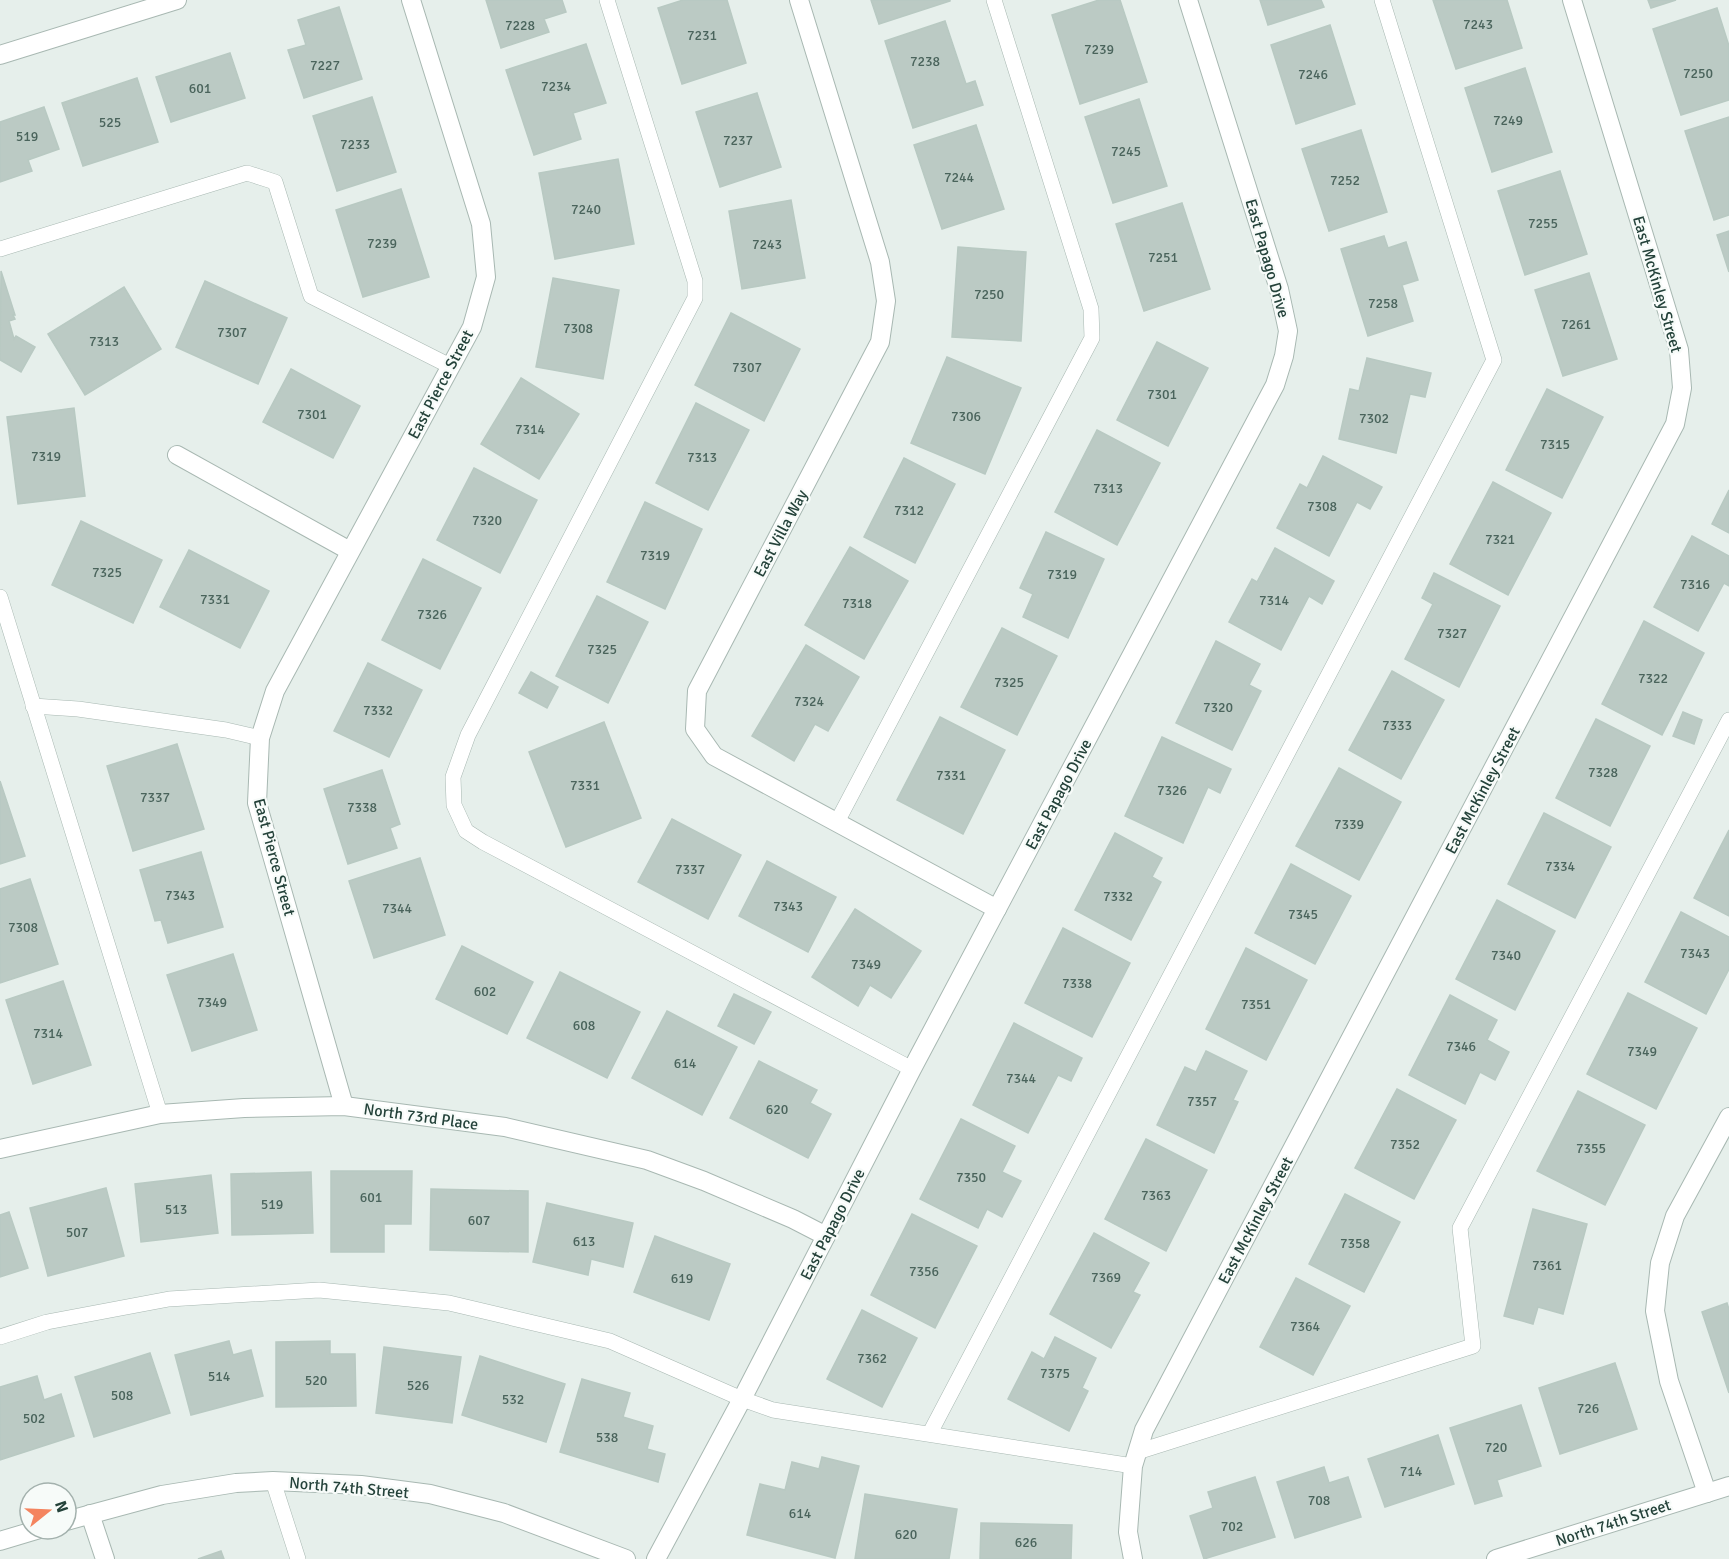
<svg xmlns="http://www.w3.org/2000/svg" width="1729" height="1559" font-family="Signika,sans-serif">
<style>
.building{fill:#bbcac4;stroke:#b8c9c2;stroke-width:1.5}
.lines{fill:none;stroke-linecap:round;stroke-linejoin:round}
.lane-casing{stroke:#a8b8b2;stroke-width:16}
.street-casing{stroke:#a8b8b2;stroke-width:20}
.lane{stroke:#fff;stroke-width:15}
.street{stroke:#fff;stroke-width:18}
.labels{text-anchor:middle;stroke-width:4.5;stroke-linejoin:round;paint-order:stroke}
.number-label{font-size:14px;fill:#4a645c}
.street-label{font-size:16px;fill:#24423a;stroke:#f7fbf9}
</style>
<rect width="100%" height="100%" fill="#e6efeb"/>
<g class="building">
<polygon points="486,0 562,0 566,12 544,19 549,32 501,48"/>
<polygon points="683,0 727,0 746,63 682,84 658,8"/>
<polygon points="871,0 950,0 950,1 879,24"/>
<polygon points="1099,0 1120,0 1147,82 1080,104 1052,15"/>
<polygon points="1260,0 1321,0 1324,7 1268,25"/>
<polygon points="1433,0 1507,0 1522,48 1456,69"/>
<polygon points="1648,0 1676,0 1651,8"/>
<polygon points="339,7 362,79 304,98 288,50 306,45 298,20"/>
<polygon points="1717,8 1729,46 1729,100 1681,115 1653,29"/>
<polygon points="945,21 966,84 975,81 983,105 913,128 885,41"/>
<polygon points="1330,25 1355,104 1296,124 1271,45"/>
<polygon points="586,44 606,103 573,113 581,139 534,155 506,70"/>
<polygon points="230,53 245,98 171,122 156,77"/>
<polygon points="1525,68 1552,152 1492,172 1465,88"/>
<polygon points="137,78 158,142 83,166 62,103"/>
<polygon points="757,93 781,167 720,187 696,112"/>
<polygon points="372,97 396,172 337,191 313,116"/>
<polygon points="1139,99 1167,186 1113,203 1085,117"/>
<polygon points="44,107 59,149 28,160 32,171 0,182 0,122"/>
<polygon points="1729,117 1729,215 1714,220 1685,131"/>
<polygon points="976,125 1004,209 942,229 914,145"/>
<polygon points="1361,130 1387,212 1329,231 1302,149"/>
<polygon points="618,159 634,244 555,259 539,173"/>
<polygon points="1560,171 1587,254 1525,275 1498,191"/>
<polygon points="401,189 429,277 363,297 336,210"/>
<polygon points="791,200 805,278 742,289 729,211"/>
<polygon points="1182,203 1210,289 1144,311 1116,224"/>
<polygon points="1729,231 1729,272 1717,235"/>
<polygon points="1384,236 1388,248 1406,242 1418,280 1402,285 1413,321 1368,336 1341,249"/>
<polygon points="958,247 1026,252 1021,341 952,337"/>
<polygon points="1,271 15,315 13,315 15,319 9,321 14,339 16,336 35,347 21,372 0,360"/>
<polygon points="1589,273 1617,359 1563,376 1535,290"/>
<polygon points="553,278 619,290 603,379 536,367"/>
<polygon points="205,281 287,318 258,384 176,347"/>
<polygon points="124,287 161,349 85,395 48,334"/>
<polygon points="731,313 800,349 764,421 695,385"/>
<polygon points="1157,342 1208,368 1168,446 1117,420"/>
<polygon points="947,357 1021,388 985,474 911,443"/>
<polygon points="1367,358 1431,373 1425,397 1410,394 1396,453 1339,439 1350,389 1359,391"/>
<polygon points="291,369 360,406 333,458 263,422"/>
<polygon points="521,378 579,414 539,479 481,444"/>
<polygon points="1547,389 1603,417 1562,498 1506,470"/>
<polygon points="696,403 749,430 708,510 656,483"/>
<polygon points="74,408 85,496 18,504 7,417"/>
<polygon points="1097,430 1160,463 1117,545 1055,512"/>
<polygon points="1323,456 1382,487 1370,509 1357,502 1329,556 1277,528 1300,484 1307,488"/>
<polygon points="904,458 955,484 915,563 864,537"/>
<polygon points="474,468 537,500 500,573 437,540"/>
<polygon points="1493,482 1551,513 1508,595 1450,564"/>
<polygon points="1729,490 1729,533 1712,524"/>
<polygon points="645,502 702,529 665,609 607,582"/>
<polygon points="81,521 162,560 133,623 52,585"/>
<polygon points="1046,532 1104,559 1068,638 1023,617 1033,594 1020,588"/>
<polygon points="1692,536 1729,556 1729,586 1724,583 1698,631 1654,607"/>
<polygon points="850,547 908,581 864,659 805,625"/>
<polygon points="1275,548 1334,581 1322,604 1309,596 1281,650 1229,622 1252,579 1257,582"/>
<polygon points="189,550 269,591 240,648 160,607"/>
<polygon points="423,559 481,588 440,669 382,640"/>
<polygon points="1434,573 1500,606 1459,687 1405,659 1433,604 1422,598"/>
<polygon points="597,596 648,622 608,703 556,676"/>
<polygon points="1644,621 1704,653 1662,735 1602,704"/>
<polygon points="1002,628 1057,656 1017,735 961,707"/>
<polygon points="1216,641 1260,664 1249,685 1261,691 1232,750 1176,723"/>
<polygon points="806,645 859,677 828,731 815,724 794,761 752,736"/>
<polygon points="368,663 422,690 389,757 334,731"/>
<polygon points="1392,671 1444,700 1401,779 1349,750"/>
<polygon points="531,672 558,687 547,708 519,693"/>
<polygon points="1683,712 1702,720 1694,744 1673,736"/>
<polygon points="940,717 1005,750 963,834 897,800"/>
<polygon points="1596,719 1650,746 1610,826 1556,798"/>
<polygon points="604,722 641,818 566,847 529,752"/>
<polygon points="1162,737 1231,769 1220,793 1208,787 1183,843 1125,816"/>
<polygon points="177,744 204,829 133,851 107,766"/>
<polygon points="1339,768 1401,802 1359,880 1296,846"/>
<polygon points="382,770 400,824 390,828 397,848 348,864 324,789"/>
<polygon points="0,781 25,856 0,864"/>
<polygon points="1544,813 1611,847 1575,918 1508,884"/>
<polygon points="672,819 741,855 708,919 638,882"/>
<polygon points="1729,830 1729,916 1694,898"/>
<polygon points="1115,833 1162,858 1152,877 1161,882 1131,940 1075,910"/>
<polygon points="201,852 223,927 168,943 161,920 155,921 140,870"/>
<polygon points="420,858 445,935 374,958 349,881"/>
<polygon points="767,861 836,897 808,952 739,916"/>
<polygon points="1291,864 1351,896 1315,964 1255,933"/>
<polygon points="30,879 58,964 0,983 0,889"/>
<polygon points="1497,900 1555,931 1515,1010 1456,979"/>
<polygon points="855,909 921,951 891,998 870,985 858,1006 812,977"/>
<polygon points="1681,912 1729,937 1729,969 1706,1014 1645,982"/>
<polygon points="1063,928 1130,963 1092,1037 1025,1003"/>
<polygon points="462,946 533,982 507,1034 436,999"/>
<polygon points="1246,948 1307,980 1266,1060 1206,1029"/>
<polygon points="233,954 257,1030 192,1051 167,975"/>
<polygon points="560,972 640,1012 607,1078 527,1038"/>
<polygon points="63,981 91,1065 33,1084 6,1000"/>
<polygon points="1628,993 1697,1028 1656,1109 1587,1074"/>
<polygon points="734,994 771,1012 754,1044 718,1026"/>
<polygon points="1450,995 1497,1020 1487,1040 1509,1052 1495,1080 1480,1072 1465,1104 1409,1075"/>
<polygon points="667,1011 737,1047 702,1115 632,1078"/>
<polygon points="1014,1023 1082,1058 1071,1081 1058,1075 1028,1133 973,1105"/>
<polygon points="1206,1051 1247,1071 1233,1100 1238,1102 1214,1153 1157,1125 1185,1067 1196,1072"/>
<polygon points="759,1061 817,1090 810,1103 831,1114 808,1158 730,1118"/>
<polygon points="1397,1089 1456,1120 1414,1199 1355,1168"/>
<polygon points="1578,1091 1645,1125 1605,1205 1537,1171"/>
<polygon points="961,1119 1015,1146 1002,1172 1021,1181 1002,1217 987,1209 978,1228 920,1199"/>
<polygon points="1146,1139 1207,1170 1166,1251 1105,1219"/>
<polygon points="331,1171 412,1171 411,1224 384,1224 384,1252 331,1252"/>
<polygon points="311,1172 313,1233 232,1235 231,1174"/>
<polygon points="211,1175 218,1233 141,1242 135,1184"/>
<polygon points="106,1188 124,1256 48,1276 30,1208"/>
<polygon points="431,1189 528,1191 528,1252 430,1250"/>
<polygon points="1345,1194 1400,1222 1364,1292 1309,1264"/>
<polygon points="547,1203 633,1223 623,1267 591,1259 588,1275 533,1262"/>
<polygon points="1533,1209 1587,1224 1563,1314 1538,1307 1533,1324 1504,1316"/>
<polygon points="9,1212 28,1268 0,1277 0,1215"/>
<polygon points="912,1214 977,1246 935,1328 871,1295"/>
<polygon points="1094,1233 1149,1263 1133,1292 1140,1295 1111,1348 1050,1314"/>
<polygon points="655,1236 730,1264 709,1320 634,1292"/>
<polygon points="1296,1278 1350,1306 1313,1375 1260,1347"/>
<polygon points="1727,1303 1729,1309 1729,1393 1702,1312"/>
<polygon points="862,1310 917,1338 882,1407 827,1379"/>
<polygon points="1055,1337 1096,1358 1082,1388 1088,1391 1069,1431 1008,1399 1032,1352 1044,1359"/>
<polygon points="229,1341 233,1355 251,1350 263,1396 191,1415 175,1355"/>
<polygon points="330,1341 330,1354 355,1354 356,1406 276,1407 276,1342"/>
<polygon points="384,1347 461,1357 452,1423 376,1413"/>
<polygon points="150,1353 170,1413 94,1437 75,1377"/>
<polygon points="480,1356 565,1384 546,1442 462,1415"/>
<polygon points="1615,1363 1637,1429 1560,1454 1539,1388"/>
<polygon points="37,1376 44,1400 61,1394 74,1436 0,1460 0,1387"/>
<polygon points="582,1379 630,1393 623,1417 653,1426 647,1449 665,1454 658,1482 560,1452"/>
<polygon points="1521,1405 1541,1466 1497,1480 1502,1496 1475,1504 1450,1428"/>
<polygon points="1438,1435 1454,1484 1385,1507 1368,1459"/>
<polygon points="822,1457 859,1466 835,1558 747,1535 760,1484 785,1490 792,1462 819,1469"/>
<polygon points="1324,1467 1329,1483 1348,1477 1361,1517 1295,1538 1277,1482"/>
<polygon points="1255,1477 1275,1537 1204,1559 1190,1516 1213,1508 1208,1492"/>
<polygon points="865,1494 957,1509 949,1559 855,1559"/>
<polygon points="981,1523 1072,1525 1071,1559 980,1559"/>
<polygon points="221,1551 224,1559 198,1559"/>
</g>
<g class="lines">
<defs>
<g id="lane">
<polyline points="607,0 695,281 695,298 468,735 453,777 454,805 466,831 483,842 912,1069"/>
<polyline points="0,249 247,173 275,182 311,296 450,366"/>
<polyline points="0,597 160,1114"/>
<polyline points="33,706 78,709 226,730 260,738"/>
<polyline points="837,822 1092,338 1091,309 994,0"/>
<polyline points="0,1337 47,1322 169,1299 319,1290 449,1303 610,1341 742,1399 773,1410 1133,1466"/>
<polyline points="930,1433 1494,360 1382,0"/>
<polyline points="1137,1452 1473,1346 1460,1228 1729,720"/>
<polyline points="273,1481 298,1559"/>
</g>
<g id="street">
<polyline points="799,0 880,262 886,301 880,342 697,691 695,729 714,756 997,909"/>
<polyline points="0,55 177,0"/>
<polyline points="177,455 350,551"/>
<polyline points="344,1106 257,803 260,738 275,691 472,327 486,277 481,224 411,0"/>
<polyline points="0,1149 160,1114 244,1108 344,1106 505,1127 647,1160 704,1181 793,1219 826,1236"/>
<polyline points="1707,1493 1669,1381 1655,1311 1660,1263 1675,1216 1729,1117"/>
<polyline points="90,1514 105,1559"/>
<polyline points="66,1521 162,1495 236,1483 273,1481 361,1485 430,1494 504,1513 626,1559"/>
<polyline points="0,1541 40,1529"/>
<polyline points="656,1559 742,1399 912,1069 1275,385 1284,356 1288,331 1279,289 1188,0"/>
<polyline points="1133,1559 1128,1532 1133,1466 1144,1430 1675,424 1682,388 1679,350 1572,0"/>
<polyline points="1496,1559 1729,1486"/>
</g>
</defs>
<use href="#lane" class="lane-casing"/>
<use href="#street" class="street-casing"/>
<use href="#lane" class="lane"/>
<use href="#street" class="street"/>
</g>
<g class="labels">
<g class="number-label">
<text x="1478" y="29">7243</text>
<text x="520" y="30">7228</text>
<text x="702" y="40">7231</text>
<text x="1099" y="54">7239</text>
<text x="925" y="66">7238</text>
<text x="325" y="70">7227</text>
<text x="1698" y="78">7250</text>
<text x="1313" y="79">7246</text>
<text x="556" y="91">7234</text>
<text x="200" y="93">601</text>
<text x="1508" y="125">7249</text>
<text x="110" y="127">525</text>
<text x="27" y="141">519</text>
<text x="738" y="145">7237</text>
<text x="355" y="149">7233</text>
<text x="1126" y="156">7245</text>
<text x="959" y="182">7244</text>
<text x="1345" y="185">7252</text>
<text x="586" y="214">7240</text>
<text x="1543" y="228">7255</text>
<text x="382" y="248">7239</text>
<text x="767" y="249">7243</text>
<text x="1163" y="262">7251</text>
<text x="989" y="299">7250</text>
<text x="1383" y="308">7258</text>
<text x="1576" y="329">7261</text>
<text x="578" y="333">7308</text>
<text x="232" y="337">7307</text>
<text x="104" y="346">7313</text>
<text x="747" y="372">7307</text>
<text x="1162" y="399">7301</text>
<text x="312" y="419">7301</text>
<text x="966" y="421">7306</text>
<text x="1374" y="423">7302</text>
<text x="530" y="434">7314</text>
<text x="1555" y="449">7315</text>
<text x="46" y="461">7319</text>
<text x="702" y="462">7313</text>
<text x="1108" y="493">7313</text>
<text x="1322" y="511">7308</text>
<text x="909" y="515">7312</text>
<text x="487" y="525">7320</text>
<text x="1500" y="544">7321</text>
<text x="655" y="560">7319</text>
<text x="107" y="577">7325</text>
<text x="1062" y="579">7319</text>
<text x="1695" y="589">7316</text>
<text x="215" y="604">7331</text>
<text x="1274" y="605">7314</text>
<text x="857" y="608">7318</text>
<text x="432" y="619">7326</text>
<text x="1452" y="638">7327</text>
<text x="602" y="654">7325</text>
<text x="1653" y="683">7322</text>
<text x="1009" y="687">7325</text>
<text x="809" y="706">7324</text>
<text x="1218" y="712">7320</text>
<text x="378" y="715">7332</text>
<text x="1397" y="730">7333</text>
<text x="1603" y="777">7328</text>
<text x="951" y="780">7331</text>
<text x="585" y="790">7331</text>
<text x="1172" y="795">7326</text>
<text x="155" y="802">7337</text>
<text x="362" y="812">7338</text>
<text x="1349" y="829">7339</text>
<text x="1560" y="871">7334</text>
<text x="690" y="874">7337</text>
<text x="180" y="900">7343</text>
<text x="1118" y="901">7332</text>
<text x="788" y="911">7343</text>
<text x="397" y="913">7344</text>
<text x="1303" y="919">7345</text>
<text x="23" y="932">7308</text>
<text x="1695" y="958">7343</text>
<text x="1506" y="960">7340</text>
<text x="866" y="969">7349</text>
<text x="1077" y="988">7338</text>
<text x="485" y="996">602</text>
<text x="212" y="1007">7349</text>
<text x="1256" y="1009">7351</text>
<text x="584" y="1030">608</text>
<text x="48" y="1038">7314</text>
<text x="1461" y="1051">7346</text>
<text x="1642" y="1056">7349</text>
<text x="685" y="1068">614</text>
<text x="1021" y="1083">7344</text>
<text x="1202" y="1106">7357</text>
<text x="777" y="1114">620</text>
<text x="1405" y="1149">7352</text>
<text x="1591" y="1153">7355</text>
<text x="971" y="1182">7350</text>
<text x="1156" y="1200">7363</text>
<text x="371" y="1202">601</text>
<text x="272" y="1209">519</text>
<text x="176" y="1214">513</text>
<text x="479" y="1225">607</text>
<text x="77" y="1237">507</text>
<text x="584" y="1246">613</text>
<text x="1355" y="1248">7358</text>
<text x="1547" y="1270">7361</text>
<text x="924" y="1276">7356</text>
<text x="1106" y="1282">7369</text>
<text x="682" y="1283">619</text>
<text x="1305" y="1331">7364</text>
<text x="872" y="1363">7362</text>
<text x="1055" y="1378">7375</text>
<text x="219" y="1381">514</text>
<text x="316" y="1385">520</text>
<text x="418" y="1390">526</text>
<text x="122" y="1400">508</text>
<text x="513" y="1404">532</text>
<text x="1588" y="1413">726</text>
<text x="34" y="1423">502</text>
<text x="607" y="1442">538</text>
<text x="1496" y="1452">720</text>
<text x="1411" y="1476">714</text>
<text x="1319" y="1505">708</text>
<text x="800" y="1518">614</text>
<text x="1232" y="1531">702</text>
<text x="906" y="1539">620</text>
<text x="1026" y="1547">626</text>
</g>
<g class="street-label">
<text transform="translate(1268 258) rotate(74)" y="6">East Papago Drive</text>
<text transform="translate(1658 284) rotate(74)" y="6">East McKinley Street</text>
<text transform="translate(440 384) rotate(-62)" y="6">East Pierce Street</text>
<text transform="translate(780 533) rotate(-62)" y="6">East Villa Way</text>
<text transform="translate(1482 790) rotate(-62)" y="6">East McKinley Street</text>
<text transform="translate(1058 794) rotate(-62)" y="6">East Papago Drive</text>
<text transform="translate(275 857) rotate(75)" y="6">East Pierce Street</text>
<text transform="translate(421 1116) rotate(8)" y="6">North 73rd Place</text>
<text transform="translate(1255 1220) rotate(-62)" y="6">East McKinley Street</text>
<text transform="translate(832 1224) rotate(-63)" y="6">East Papago Drive</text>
<text transform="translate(349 1487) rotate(5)" y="6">North 74th Street</text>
<text transform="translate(1613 1522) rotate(-18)" y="6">North 74th Street</text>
</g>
</g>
<g transform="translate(48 1511) rotate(72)"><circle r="28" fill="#f7fbf9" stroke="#a3b1ad" stroke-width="1.5"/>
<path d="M0-4.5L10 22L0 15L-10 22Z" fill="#f4845f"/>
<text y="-9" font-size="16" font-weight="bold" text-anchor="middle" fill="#24423a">N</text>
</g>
</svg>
